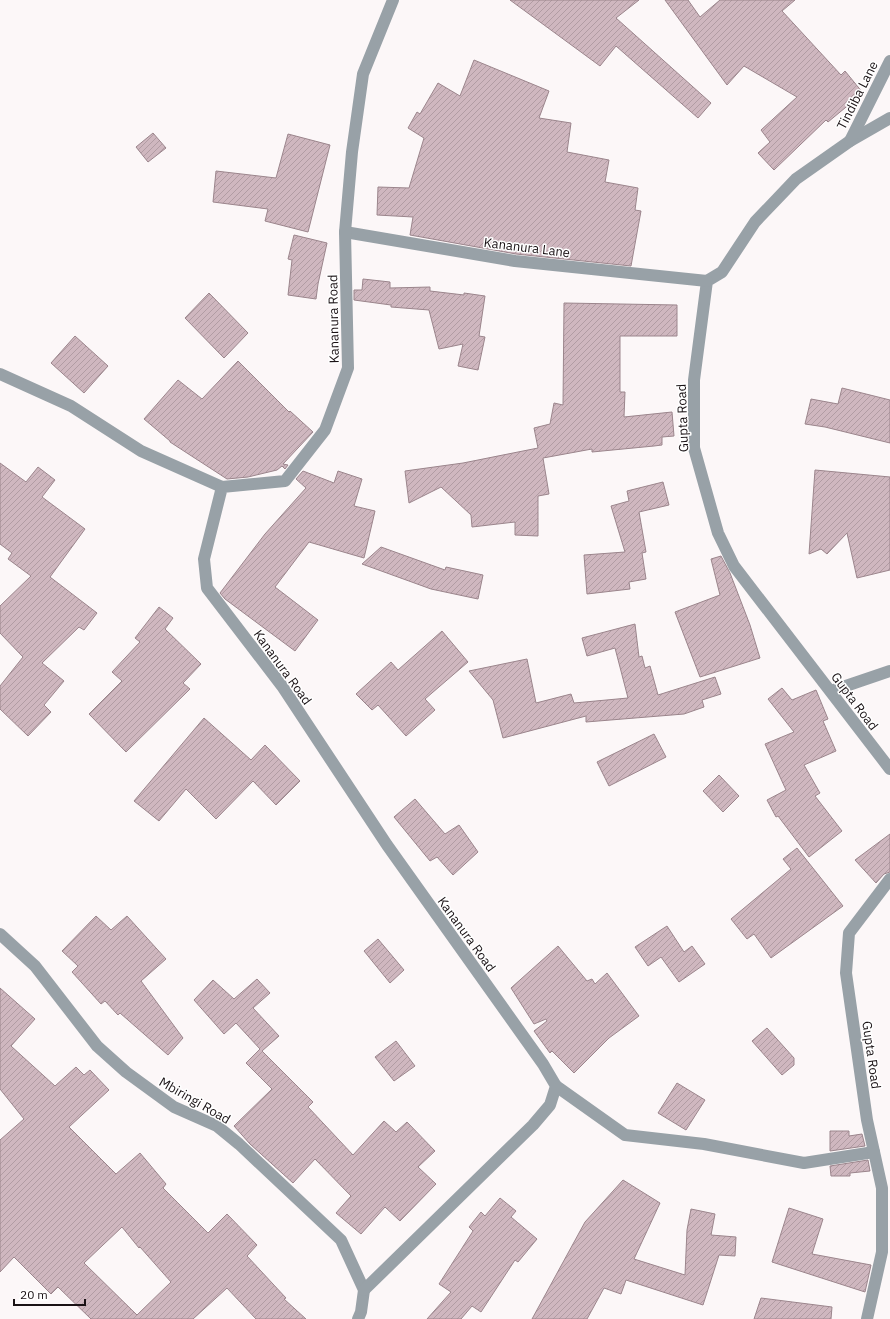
<svg xmlns="http://www.w3.org/2000/svg" width="890" height="1319" font-family="'IBM Plex Sans',sans-serif">
<style>
.building{fill:url(#building-hatch);stroke:#9b858c;fill-rule:evenodd}
.lines{fill:none;stroke-linecap:round;stroke-linejoin:round}
.minor{stroke:#98a1a7;stroke-width:12}
.labels{text-anchor:middle;stroke-width:3;stroke-linejoin:round;paint-order:stroke}
.street-label{font-size:13px;fill:#1a1215;stroke:#fff}
</style>
<defs>
<pattern id="building-hatch" width="6" height="6" patternUnits="userSpaceOnUse"><rect width="6" height="6" fill="#cfb7bf"/><path d="M-1 1l2-2M0 6l6-6M5 7l2-2" fill="none" stroke="#b19ca3"/></pattern>
</defs>
<rect width="100%" height="100%" fill="#fcf7f8"/>
<g class="building">
<polygon points="510,0 639,0 616,18 711,103 698,118 616,46 600,66"/>
<polygon points="665,0 688,0 700,17 720,0 795,0 782,11 841,75 845,71 863,93 828,122 826,120 774,170 758,153 770,142 761,130 797,97 744,66 727,85"/>
<polygon points="474,60 549,91 539,118 571,123 567,152 609,160 605,182 638,188 635,210 641,211 631,266 516,254 410,235 413,217 377,215 378,187 409,188 424,138 408,128 417,112 420,114 438,83 460,96"/>
<polygon points="153,133 166,148 148,162 136,147"/>
<polygon points="288,134 330,145 308,232 265,221 268,209 213,202 216,171 276,178"/>
<polygon points="294,235 327,243 318,284 316,299 288,295 292,260 288,259"/>
<polygon points="363,279 390,282 390,288 430,287 430,291 464,295 464,293 485,296 479,336 485,337 478,370 458,366 463,344 439,349 429,310 391,307 391,305 354,300 354,290 362,290"/>
<polygon points="209,293 248,333 224,358 185,318"/>
<polygon points="564,303 677,305 677,336 620,336 620,392 625,392 624,417 672,412 674,436 662,437 662,445 654,446 592,452 592,449 543,458 549,494 538,496 538,536 515,535 515,522 472,527 471,515 441,487 409,503 405,471 463,463 538,448 534,428 550,424 554,403 563,405"/>
<polygon points="75,336 108,366 84,393 51,363"/>
<polygon points="238,361 289,412 290,411 313,432 283,464 288,465 285,469 282,466 277,470 248,477 227,479 170,442 170,441 144,419 178,380 202,399"/>
<polygon points="842,388 890,400 890,443 825,427 805,424 811,399 838,404"/>
<polygon points="0,463 26,482 38,467 55,480 42,497 85,529 50,577 97,613 84,630 79,627 42,663 64,681 44,705 51,712 28,736 0,709 0,686 23,657 0,633 0,606 31,576 8,559 12,553 0,544"/>
<polygon points="815,470 890,477 890,570 857,578 847,533 827,554 821,549 809,554"/>
<polygon points="303,471 334,483 338,471 362,479 354,506 375,511 364,558 309,542 275,587 318,620 295,651 225,599 220,593 265,534 306,488 296,479"/>
<polygon points="663,482 669,505 639,512 646,552 642,553 646,579 629,582 630,589 587,594 584,555 625,552 611,506 629,501 627,491"/>
<polygon points="381,547 445,570 446,567 483,575 478,599 431,589 362,564"/>
<polygon points="721,556 730,573 750,625 760,658 700,677 675,612 720,595 711,559"/>
<polygon points="159,607 173,618 165,629 201,664 183,683 190,689 126,752 89,714 122,681 112,672 140,642 135,638"/>
<polygon points="635,624 639,657 642,656 645,668 650,666 658,695 715,677 721,694 702,700 704,707 684,714 586,722 586,716 503,738 493,700 469,671 527,659 536,703 571,694 574,703 628,698 615,648 587,656 582,638"/>
<polygon points="442,631 468,662 425,699 435,710 406,736 378,705 372,710 356,694 391,662 398,670"/>
<polygon points="782,688 792,700 816,690 828,719 823,721 836,751 804,765 820,793 815,796 842,831 809,857 778,816 776,817 767,800 786,790 765,744 794,732 768,699"/>
<polygon points="204,718 251,760 265,745 300,781 276,805 253,781 216,819 186,789 159,821 134,801"/>
<polygon points="654,734 666,757 609,786 597,762"/>
<polygon points="719,775 739,796 723,812 703,791"/>
<polygon points="415,799 445,834 459,825 478,852 453,875 437,857 430,861 394,817"/>
<polygon points="890,834 890,872 884,874 876,883 855,860"/>
<polygon points="797,848 843,906 771,958 754,934 747,939 731,919 791,869 783,859"/>
<polygon points="96,916 111,930 127,916 166,959 141,981 183,1038 168,1055 120,1013 118,1015 105,1001 101,1004 72,972 78,966 62,951"/>
<polygon points="667,926 684,952 692,946 705,964 679,982 661,957 648,966 635,947"/>
<polygon points="378,939 404,970 390,983 364,951"/>
<polygon points="558,946 587,981 592,979 595,984 607,973 639,1016 609,1038 574,1073 552,1051 550,1053 534,1031 547,1021 546,1019 534,1024 511,988"/>
<polygon points="257,979 270,993 253,1008 279,1036 262,1051 313,1102 308,1107 353,1155 384,1121 396,1132 407,1122 435,1151 418,1167 436,1184 400,1221 385,1207 361,1234 336,1213 351,1196 315,1159 293,1183 250,1144 234,1126 272,1089 246,1063 260,1049 236,1023 224,1034 194,1000 213,980 234,999"/>
<path d="M0,988L35,1019L11,1046L55,1086L76,1067L84,1075L90,1070L109,1090L69,1127L116,1174L140,1153L166,1184L163,1188L208,1233L227,1214L257,1245L247,1256L286,1298L284,1299L306,1319H256L227,1288L193,1319H91L58,1287L51,1294L14,1257L0,1272V1140L24,1119L0,1089ZM122,1227L139,1248L140,1247L171,1282L137,1315L84,1263Z"/>
<polygon points="767,1028 794,1058 794,1065 782,1075 752,1041"/>
<polygon points="396,1041 415,1066 394,1081 375,1057"/>
<polygon points="677,1083 705,1100 686,1130 658,1113"/>
<polygon points="830,1131 849,1131 849,1136 862,1134 865,1146 830,1151"/>
<polygon points="868,1160 870,1171 850,1173 850,1176 831,1176 830,1166"/>
<polygon points="623,1180 660,1203 634,1259 685,1275 687,1230 691,1209 715,1214 711,1235 736,1237 735,1256 719,1255 703,1305 626,1280 621,1294 604,1288 587,1319 532,1319 585,1222"/>
<polygon points="500,1198 516,1211 511,1217 537,1239 518,1262 515,1260 481,1312 472,1306 461,1319 427,1319 451,1292 439,1284 473,1231 469,1227 481,1212 485,1216"/>
<polygon points="789,1208 823,1219 812,1254 871,1265 865,1292 772,1262"/>
<polygon points="761,1298 832,1307 831,1319 754,1319"/>
</g>
<g class="lines">
<g class="minor">
<polyline points="890,118 850,141 796,179 755,222 722,272 707,281 694,380 694,448 718,533 734,566 890,769"/>
<polyline points="850,141 890,61"/>
<polyline points="345,232 515,261 707,281"/>
<polyline points="0,374 71,406 141,451 222,487"/>
<polyline points="831,691 890,671"/>
<polyline points="0,934 35,966 97,1046 126,1072 174,1107 217,1126 239,1144 341,1240 364,1290 361,1312 358,1319"/>
<polyline points="556,1086 625,1135 704,1144 804,1163 874,1152"/>
<polyline points="364,1290 533,1125 550,1105 556,1086 543,1064 387,845 282,686 207,588 204,559 222,487 285,481 325,430 348,368 345,232 352,152 363,74 393,0"/>
<polyline points="867,1319 882,1252 882,1188 867,1120 846,973 849,933 890,879"/>
</g>
</g>
<g class="labels">
<g class="street-label">
<text transform="translate(857 95) rotate(-63)" y="5">Tindiba Lane</text>
<text transform="translate(527 247) rotate(7)" y="5">Kananura Lane</text>
<text transform="translate(333 319) rotate(-91)" y="5">Kananura Road</text>
<text transform="translate(682 418) rotate(-92)" y="5">Gupta Road</text>
<text transform="translate(283 667) rotate(54)" y="5">Kananura Road</text>
<text transform="translate(855 701) rotate(53)" y="5">Gupta Road</text>
<text transform="translate(467 934) rotate(54)" y="5">Kananura Road</text>
<text transform="translate(872 1055) rotate(82)" y="5">Gupta Road</text>
<text transform="translate(195 1100) rotate(30)" y="5">Mbiringi Road</text>
</g>
</g>
<path d="M14 1299v6h71v-6" fill="none" stroke="#1a1215" stroke-width="2"/>
<text x="20" y="1299" font-size="12" fill="#1a1215" stroke="#ffffff" stroke-width="3" paint-order="stroke">20 m</text>
</svg>
